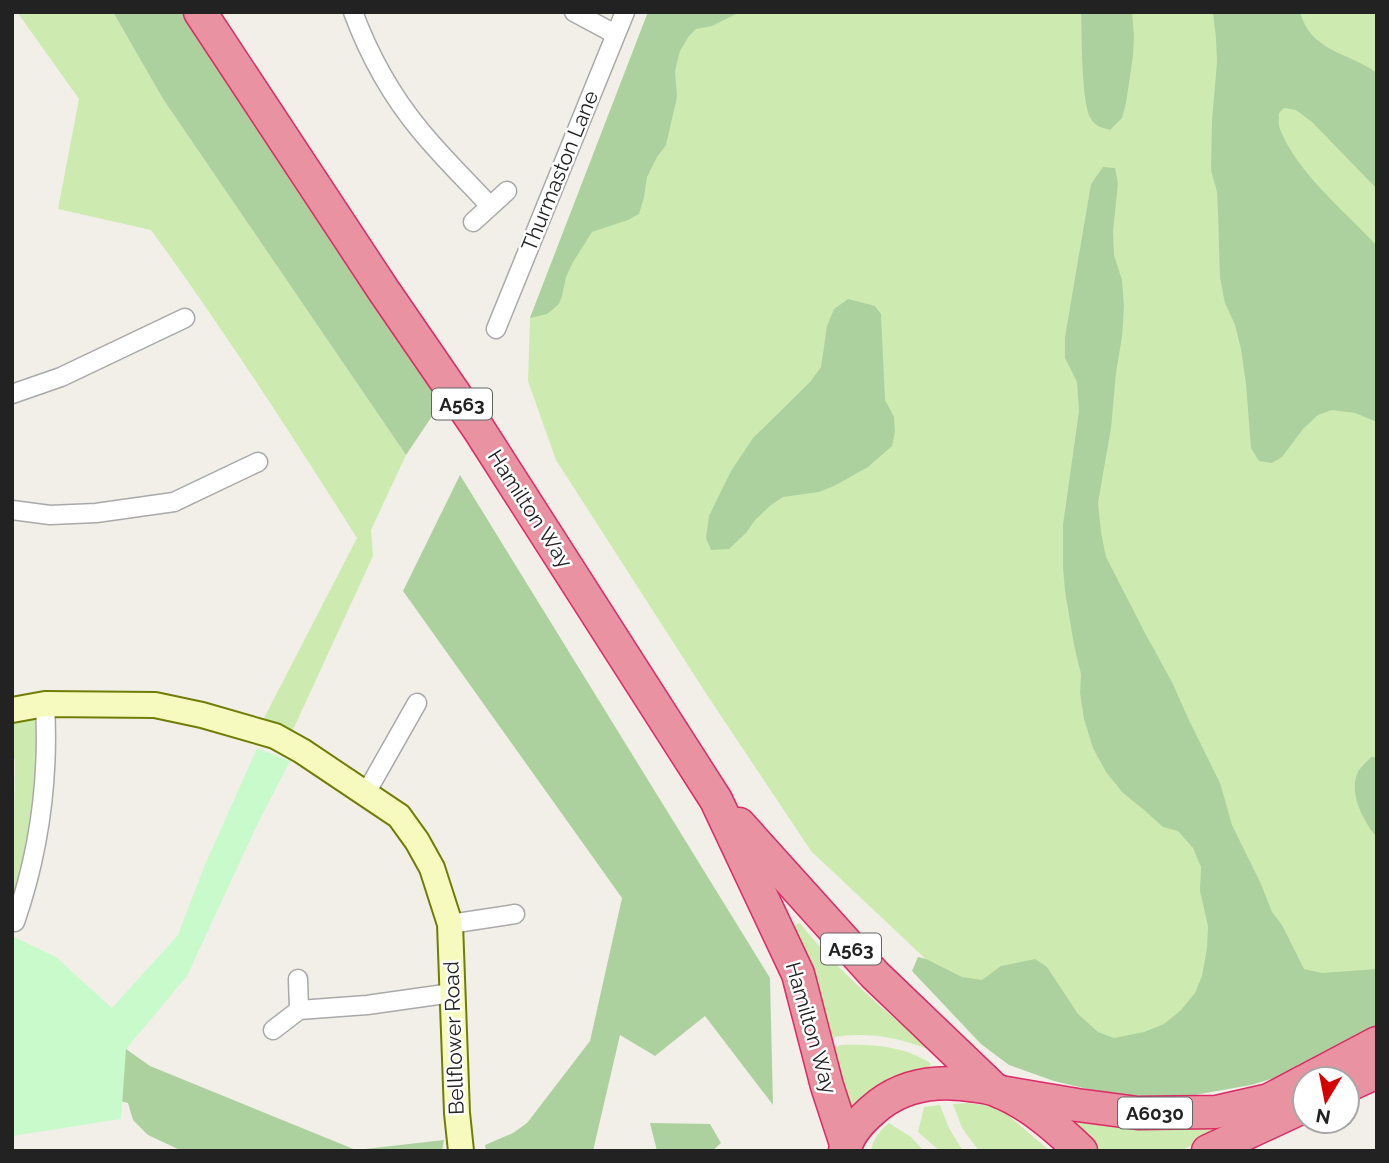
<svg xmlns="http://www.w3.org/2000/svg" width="1389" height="1163" font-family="Raleway,sans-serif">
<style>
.grass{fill:#cdebb0}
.forest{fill:#add19e}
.park{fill:#c8facc}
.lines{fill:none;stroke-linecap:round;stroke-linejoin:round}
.street-casing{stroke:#a9a9a9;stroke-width:21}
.secondary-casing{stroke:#707d05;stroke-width:28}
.highway-casing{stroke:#dc2a67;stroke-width:35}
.street{stroke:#fff;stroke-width:18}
.secondary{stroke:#f7fabf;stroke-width:24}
.highway{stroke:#e892a2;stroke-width:32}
.labels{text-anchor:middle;stroke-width:5;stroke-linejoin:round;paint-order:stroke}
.shield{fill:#fff;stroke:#646464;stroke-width:2}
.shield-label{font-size:19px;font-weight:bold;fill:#222}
.street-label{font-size:21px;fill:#222;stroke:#fff}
</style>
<rect width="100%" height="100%" fill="#f2efe9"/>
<g class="grass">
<path d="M17,12H113L163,99L406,455L371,530L373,556L292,732L264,718L357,538C291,434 224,330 151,230L58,209L79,99Z"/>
<polygon points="648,12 1377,12 1377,988 1200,1079 949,981 811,851 709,698 556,460 528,381 530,318"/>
<polygon points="45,704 35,851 12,917 12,829 14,819 15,760 12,754 12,709"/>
<path d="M800,923C837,971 886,1011 932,1051C899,1037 865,1031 829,1038L810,971L794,925Z"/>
<path d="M841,1045C872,1044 904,1046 930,1063L931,1072L851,1113L831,1049Z"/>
<polygon points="968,1103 986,1105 1003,1111 1050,1151 979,1151 962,1128 953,1104"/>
<polygon points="940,1105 949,1128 963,1151 940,1151 918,1132 924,1107"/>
<polygon points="1070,1116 1144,1128 1179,1129 1230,1123 1231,1127 1180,1151 1096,1151 1069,1123"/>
<path d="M889,1123L911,1137L924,1151H871C873,1139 880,1130 889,1123Z"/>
</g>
<g class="forest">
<polygon points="113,12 200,12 451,388 406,455 163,99"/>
<polygon points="648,12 740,12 712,26 696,29 689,36 680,51 675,71 677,97 666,145 657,157 647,177 644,197 639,214 628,220 592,232 573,262 566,277 562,296 559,304 547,314 530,318"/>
<path d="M1081,12H1132L1134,36L1133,56L1126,103L1122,118L1110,130C1103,128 1096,127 1091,119C1081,103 1082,34 1081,12Z"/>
<path d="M1213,12H1300C1311,52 1348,52 1377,73V189L1312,122L1296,110L1284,108L1279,113C1279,119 1278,124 1280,129C1297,173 1346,212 1377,246V422L1355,413L1332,410L1318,415L1303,429L1282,457L1272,463L1259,461L1251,448L1246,384L1241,349L1235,325L1225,303L1220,278L1218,213L1217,192L1211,170L1212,121L1217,62L1216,39Z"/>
<polygon points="1103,167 1115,168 1118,183 1113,232 1114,255 1122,280 1124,307 1122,337 1116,373 1111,428 1098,503 1101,532 1106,557 1145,633 1173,684 1187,716 1220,783 1232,825 1261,884 1272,912 1282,925 1304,969 1322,973 1377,969 1377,1029 1295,1072 1251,1085 1177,1098 1108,1094 1054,1081 1009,1065 981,1044 912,971 918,957 926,959 962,977 982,980 1001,966 1035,959 1047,967 1078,1014 1098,1032 1114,1038 1144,1032 1164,1024 1181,1010 1195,993 1202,976 1207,948 1208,926 1200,891 1201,867 1193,848 1178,831 1163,827 1144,810 1123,793 1106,772 1093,748 1084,719 1080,693 1081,674 1074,645 1065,591 1063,567 1063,525 1079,411 1077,382 1065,358 1065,337 1091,184"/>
<polygon points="848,299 875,306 881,314 885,400 894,417 895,432 892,446 868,467 834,486 819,492 783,497 771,505 755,520 746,533 729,549 711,550 706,538 709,516 731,471 753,438 810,382 821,367 827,326 834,309"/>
<polygon points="460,475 770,978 773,1105 705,1016 655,1056 620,1035 593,1151 486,1151 485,1145 513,1133 527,1123 590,1041 622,898 403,591"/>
<path d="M1371,757H1377V838C1364,821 1349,796 1357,774C1359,768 1367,762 1371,757Z"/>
<polygon points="126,1049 150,1066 356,1150 444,1140 442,1151 182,1151 148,1135 133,1120 128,1103 105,1097"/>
<polygon points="650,1123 710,1124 721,1143 712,1151 657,1151"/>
</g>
<polygon class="park" points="257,748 290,761 257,825 187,976 126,1049 121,1119 12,1136 12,936 56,957 112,1008 178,935 204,867"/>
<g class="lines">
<defs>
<g id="street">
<path d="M353,12C369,55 391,95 420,130C442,157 467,181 490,206"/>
<polyline points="574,12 615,34"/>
<polyline points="473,222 507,191"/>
<polyline points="496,329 625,12"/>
<polyline points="12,394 61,377 185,318"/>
<polyline points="12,510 50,515 96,513 174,502 258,462"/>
<polyline points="366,793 417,703"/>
<path d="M15,922C39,853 49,777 45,704"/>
<polyline points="450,924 515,914"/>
<polyline points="298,979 299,1010"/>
<polyline points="273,1030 299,1010 367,1005 452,993"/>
</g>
<polyline id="secondary" points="12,710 45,704 155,705 202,715 275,736 302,751 399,816 417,841 432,868 450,924 457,1113 461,1151"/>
<g id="highway">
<polyline points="200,12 384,291 478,428 716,800 798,974 827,1086 846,1144"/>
<polyline points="739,824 875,975 994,1089"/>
<polyline points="1309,1079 1377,1043"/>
<polyline points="1347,1086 1377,1072"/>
<polyline points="1000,1092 1077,1105 1138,1113 1216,1112 1269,1100 1305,1081"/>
<path d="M845,1151C847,1133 866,1115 880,1104C909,1082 943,1080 977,1086C984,1087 992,1088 998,1091C1030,1104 1057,1128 1081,1151"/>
<polyline points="1208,1151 1305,1106"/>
</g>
</defs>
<use href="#street" class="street-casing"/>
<use href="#secondary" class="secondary-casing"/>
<use href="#highway" class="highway-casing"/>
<use href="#street" class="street"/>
<use href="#secondary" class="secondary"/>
<use href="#highway" class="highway"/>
</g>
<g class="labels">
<g class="shield">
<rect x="432" y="388.5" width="60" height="31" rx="5"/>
<rect x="821" y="933.5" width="60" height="31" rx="5"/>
<rect x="1118" y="1097.5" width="74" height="31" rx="5"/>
</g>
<g class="shield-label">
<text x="462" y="411">A563</text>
<text x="851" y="956">A563</text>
<text x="1155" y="1120">A6030</text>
</g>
<g class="street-label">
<text transform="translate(560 171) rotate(-68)" y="7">Thurmaston Lane</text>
<text transform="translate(530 509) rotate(57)" y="7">Hamilton Way</text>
<text transform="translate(811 1028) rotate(74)" y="7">Hamilton Way</text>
<text transform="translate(454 1038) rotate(-92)" y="7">Bellflower Road</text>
</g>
</g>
<rect width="1389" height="1163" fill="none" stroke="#222222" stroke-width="28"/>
<g transform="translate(1326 1100) rotate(190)"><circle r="33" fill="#ffffff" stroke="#a7a7a7" stroke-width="2"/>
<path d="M0-5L12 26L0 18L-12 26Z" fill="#d40000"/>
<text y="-10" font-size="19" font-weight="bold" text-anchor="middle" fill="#222222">N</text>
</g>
</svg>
